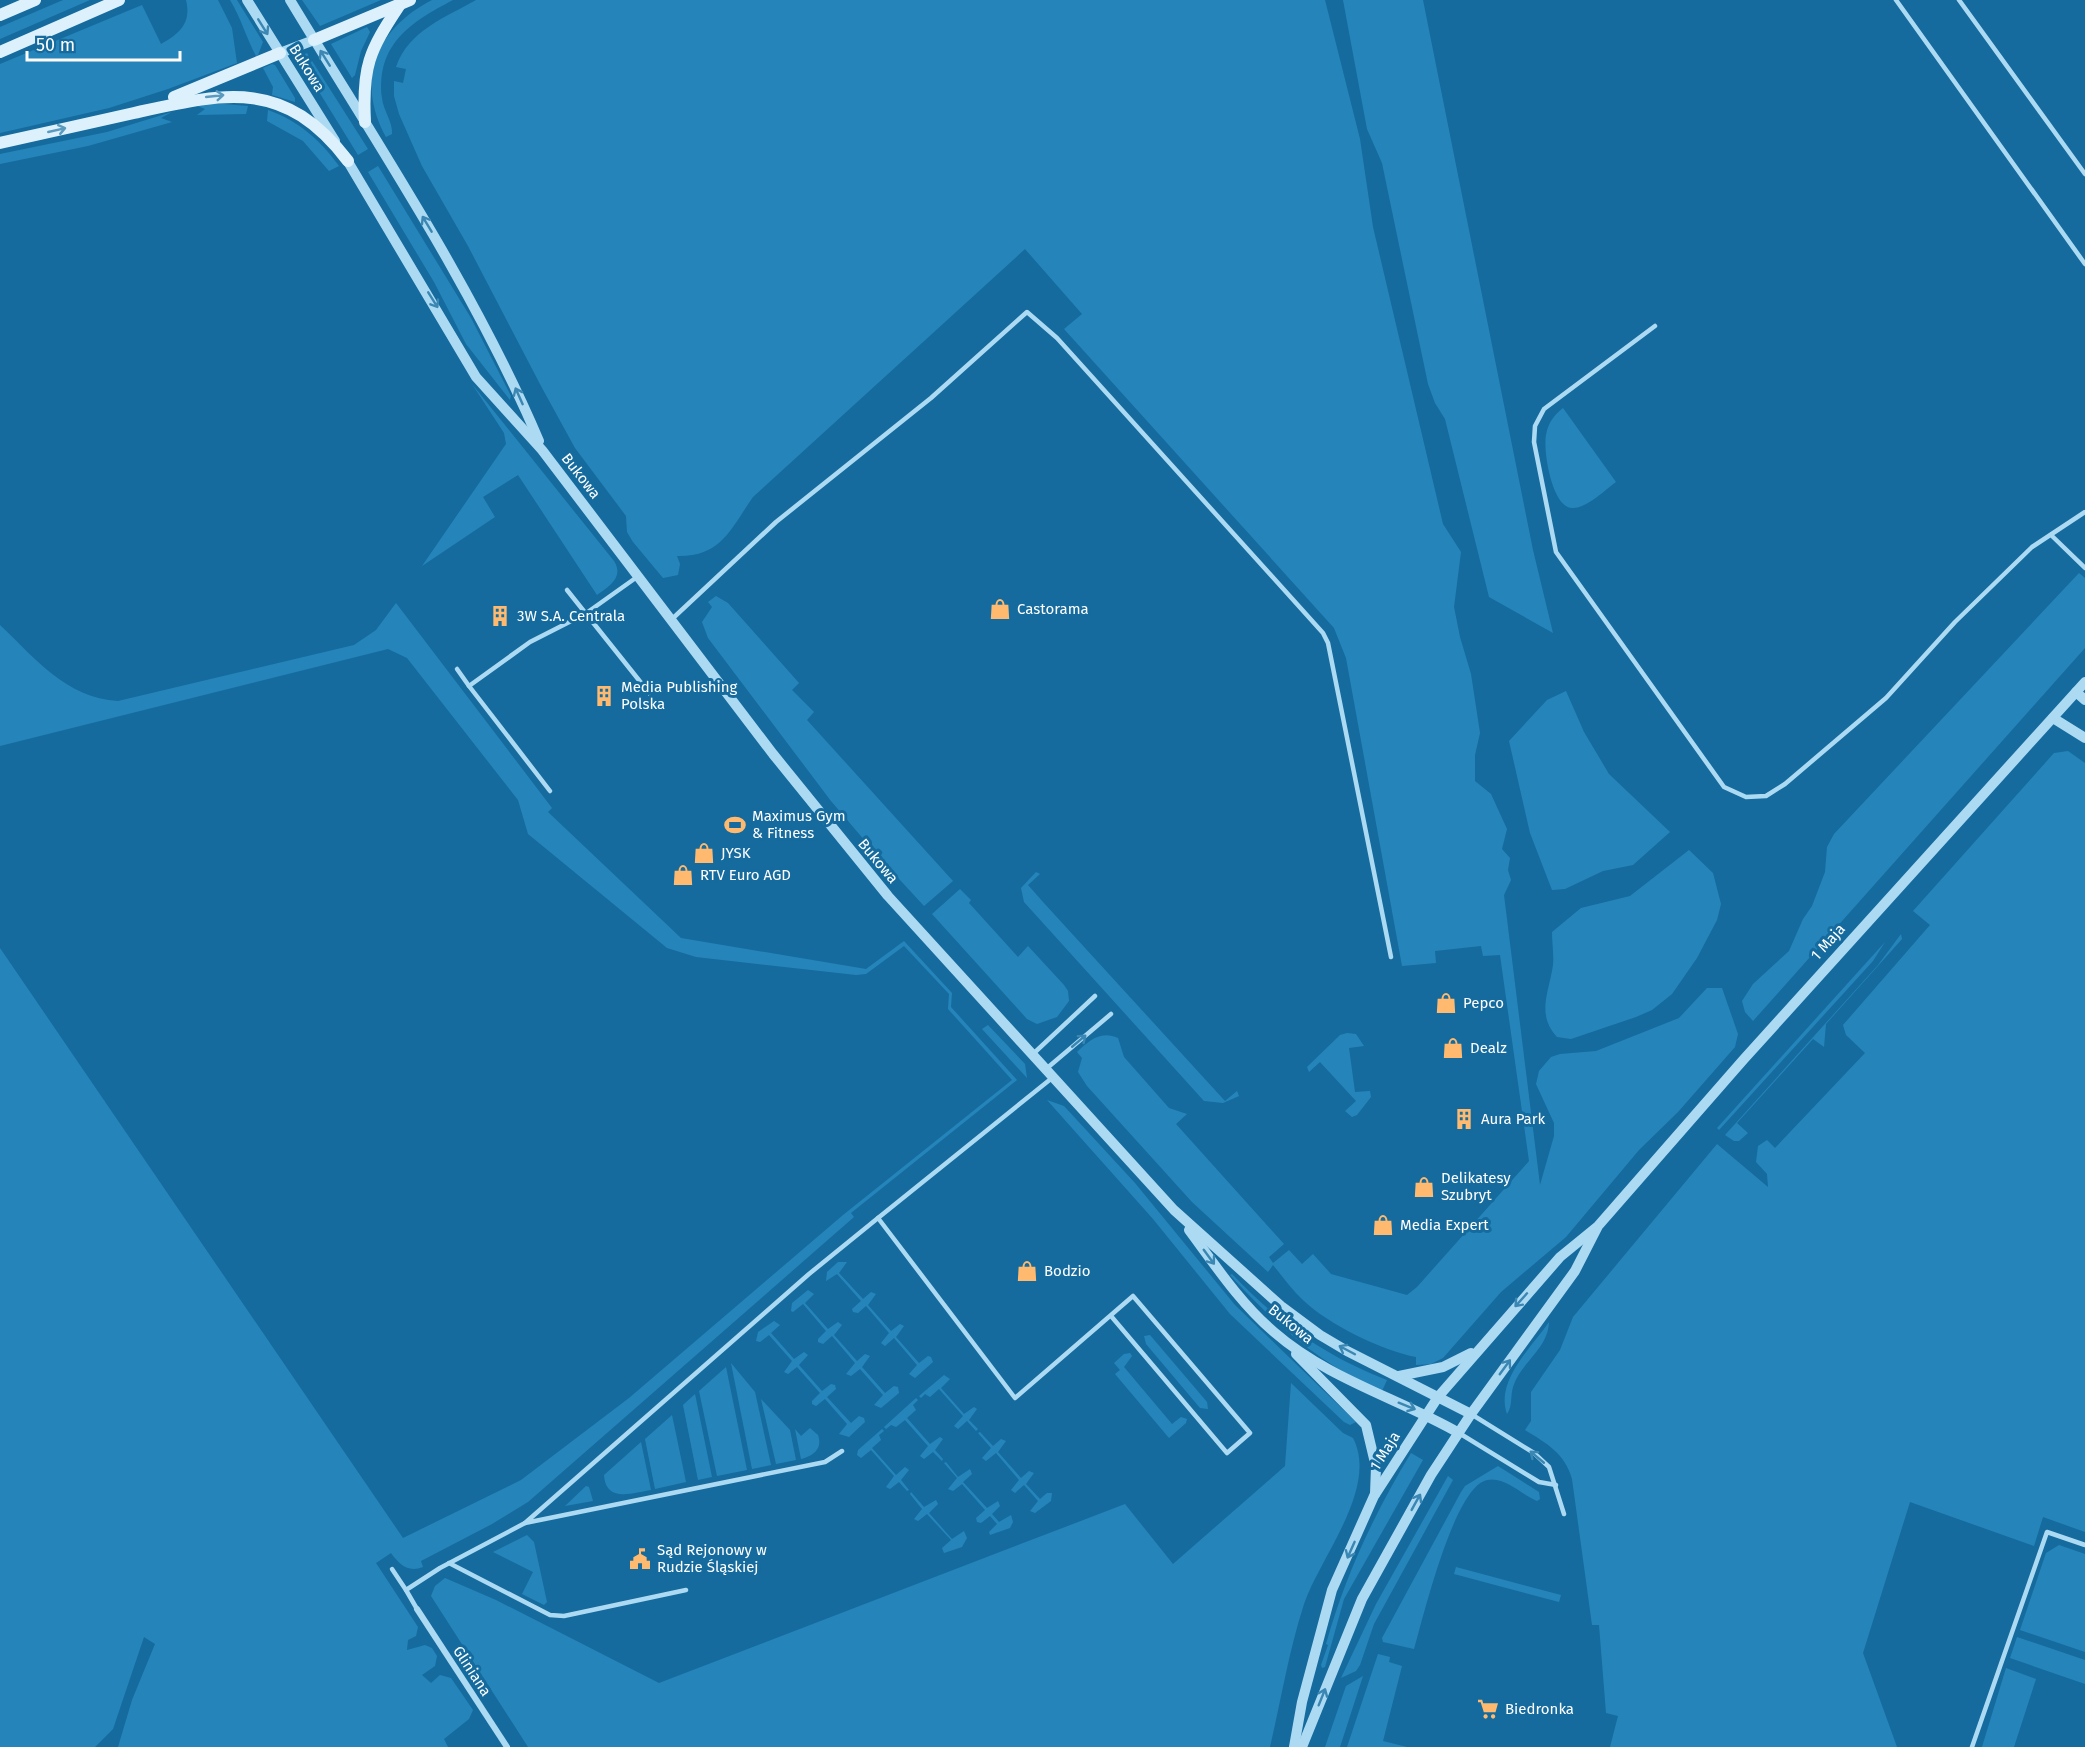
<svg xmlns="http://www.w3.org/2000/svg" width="2085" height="1747" font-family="'Fira Sans',sans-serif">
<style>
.green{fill:#2585bb}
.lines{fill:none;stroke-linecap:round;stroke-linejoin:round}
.service{stroke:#addaf3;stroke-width:4.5}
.minor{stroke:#addaf3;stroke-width:6}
.tertiary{stroke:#addaf3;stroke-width:10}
.secondary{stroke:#ddf1fd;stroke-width:12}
.oneway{stroke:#3b87b3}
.oneway2{stroke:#5b9abf}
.labels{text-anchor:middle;stroke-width:6;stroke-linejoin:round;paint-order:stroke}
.street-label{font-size:15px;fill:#fff;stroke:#156b9e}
.poi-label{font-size:15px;fill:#fff;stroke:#156b9e;text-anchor:start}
</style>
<rect width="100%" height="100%" fill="#156b9e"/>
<g class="green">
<polygon points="63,0 90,0 0,39 0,27"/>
<path d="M186,0H218L232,28L237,63L168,89L109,108L0,133V64L142,5L161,44C179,34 192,23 186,0Z"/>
<path d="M230,0H237L263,42L258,55L256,56C246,37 241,18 230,0Z"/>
<polygon points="302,0 381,0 320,26"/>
<path d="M432,0H453C411,22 376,44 382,98C383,110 393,122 392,134L386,137C355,79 376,29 432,0Z"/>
<path d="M476,0H1325L1360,139L1373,227L1443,524L1461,552L1454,607L1460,637L1471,674L1480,733L1475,755V781L1491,794L1507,829L1502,849L1510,858L1508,870L1511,880L1504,895L1540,1185L1554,1136V1123L1536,1084L1539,1071L1551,1057L1560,1054L1596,1051L1679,1018L1707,988H1722L1738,1034L1735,1047L1678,1112L1639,1150L1566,1237L1501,1292L1443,1358L1431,1364L1416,1365V1357C1383,1351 1328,1324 1304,1301C1292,1290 1283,1277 1273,1265L1268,1272L1192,1202L1087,1086L1078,1072L1082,1058L1077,1052C1089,1041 1100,1030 1118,1038L1124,1057L1169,1108L1187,1114L1176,1124L1284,1244L1269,1257L1273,1263L1289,1250L1302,1264L1313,1254L1331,1274L1407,1295L1417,1287L1529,1161L1500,955L1483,956L1481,946L1435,951L1436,963L1402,966L1346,658L1334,628L1064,329L1082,314L1025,249L753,497C730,530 721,557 677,556L680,564L678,575L663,578L633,542L627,532L626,516L575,448L541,386L468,246L422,166L399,114L394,96V81L403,83L406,69L396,67C409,30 445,18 476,0Z"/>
<polygon points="1343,0 1423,0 1533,550 1553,633 1489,597 1445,419 1435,403 1428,384 1382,163 1367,129"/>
<polygon points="367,27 370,32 361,51 355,75 352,78 331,44"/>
<polygon points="307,53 368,149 358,155 300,61 300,56"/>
<polygon points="272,64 275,65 295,98 295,102 272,95 273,87 263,68"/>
<polygon points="212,103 248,106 246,114 197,115 205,109 195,105"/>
<path d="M268,110C299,121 320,140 339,166L329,171L303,141L267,121Z"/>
<polygon points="172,112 161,118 172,122 88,146 0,164 0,154 107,132"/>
<polygon points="378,166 471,318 511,396 510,400 466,344 434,282 368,172"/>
<path d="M472,384L614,561C624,577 610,586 597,595L518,475L483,497L495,517L422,566L506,444L504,433Z"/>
<path d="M1563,408L1616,482C1605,490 1586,509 1572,508C1552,507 1543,451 1546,435C1548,423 1554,415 1563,408Z"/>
<polygon points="2079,573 2085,578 2085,648 1753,1021 1745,1012 1742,1001 1753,984 1789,951 1803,919 1812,906 1825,872 1827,847 1834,834"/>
<polygon points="716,596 728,603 799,683 792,690 814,712 807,720 953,881 924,906 877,855 831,801 708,638 702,622 712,607 708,602"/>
<path d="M396,603L552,808L548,812L681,938L866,969L904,941L952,993L951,1007L1017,1080L851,1213L854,1217L528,1502L492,1524L421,1561L423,1567C408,1573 399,1564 391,1553L376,1563L418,1627L416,1636L408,1640L407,1650L425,1645L432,1648L437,1656L435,1666L422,1675L431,1683L440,1675L451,1678L473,1710L469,1719L444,1739L448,1747H118L132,1700L155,1644L144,1637L113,1729L95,1747H0V948L403,1538L521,1480L629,1398L843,1215L1012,1080L948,1009L949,994L904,946L866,974L856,975L696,957L667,948L528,834L518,800L407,658L388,649L0,746V625C35,658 66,698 118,701L354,645L376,630Z"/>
<polygon points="1566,691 1584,732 1609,774 1670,832 1633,865 1603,871 1565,889 1552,890 1530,833 1509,741 1547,700"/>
<path d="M2068,751L2085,763V1532L2043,1517L2034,1546L1910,1502L1863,1653L1897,1747H1610L1618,1716L1606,1713L1599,1625H1592L1572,1479C1565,1453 1546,1443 1525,1430L1531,1421V1392L1560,1350L1573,1317L1717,1144L1768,1187L1767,1174L1756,1162L1758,1146L1767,1140L1775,1148L1865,1053L1846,1035L1843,1025L1930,925L1913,911L2054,753Z"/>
<path d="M1689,850L1713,873L1721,904L1717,920L1697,958L1672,994L1652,1010L1636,1017L1571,1039L1557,1037C1536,1014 1549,993 1553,965C1554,955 1552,943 1552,932L1581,908L1630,896Z"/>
<polygon points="1036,872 1040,874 1028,885 1043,902 1225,1101 1237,1091 1239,1096 1223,1103 1204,1101 1024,902 1021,888"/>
<polygon points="960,889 971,900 969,903 1018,957 1028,946 1064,985 1068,991 1069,1001 1057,1017 1037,1024 1027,1019 932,914"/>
<polygon points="1901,934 1902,939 1826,1024 1824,1047 1813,1039 1737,1123 1748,1133 1739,1141 1734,1141 1725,1135 1878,965"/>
<polygon points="1885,942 1873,961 1719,1130 1717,1128"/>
<polygon points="988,1025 1025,1064 1027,1078 982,1029"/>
<polygon points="1347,1033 1356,1034 1364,1046 1349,1048 1355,1092 1370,1091 1371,1097 1357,1115 1352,1117 1345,1111 1356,1101 1320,1062 1309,1072 1307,1067 1340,1035"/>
<polygon points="1047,1100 1064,1106 1135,1183 1235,1305 1356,1422 1350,1425 1344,1422 1230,1314 1153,1219"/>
<polygon points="838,1262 847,1262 839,1273 863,1299 871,1292 876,1294 868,1305 891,1331 900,1324 904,1326 896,1337 919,1363 928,1356 931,1357 933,1362 915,1378 909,1374 917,1365 894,1338 885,1346 881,1343 889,1333 866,1306 858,1313 853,1312 852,1309 861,1301 837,1274 826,1281 827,1272"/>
<path d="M1232,1274C1279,1323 1323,1355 1387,1380L1382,1391C1320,1365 1275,1324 1230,1275Z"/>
<polygon points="808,1290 814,1294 805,1303 828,1329 838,1322 842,1325 834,1335 857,1361 865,1354 870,1356 862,1367 885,1393 894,1386 898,1387 899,1393 881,1408 874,1405 883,1395 860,1369 851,1376 846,1374 855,1363 832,1336 823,1344 818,1342 818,1339 826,1331 803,1304 793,1312 791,1311 792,1303"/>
<polygon points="774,1321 780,1325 771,1333 794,1359 804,1352 808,1355 799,1365 822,1391 831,1384 835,1385 836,1389 827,1397 851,1423 859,1416 864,1418 865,1422 849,1437 839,1434 847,1424 825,1399 816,1406 812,1404 812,1401 820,1393 797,1367 788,1374 784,1372 792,1361 769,1335 760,1342 756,1341 758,1332"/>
<path d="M1549,1322C1548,1349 1521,1362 1513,1387C1510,1397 1513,1405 1507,1414C1495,1381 1531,1348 1549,1322Z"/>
<polygon points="1150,1335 1207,1402 1208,1409 1200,1408 1146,1344 1144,1336"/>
<polygon points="1124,1354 1130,1353 1132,1356 1124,1367 1172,1424 1181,1417 1187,1419 1186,1423 1169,1438 1115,1374 1120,1370 1114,1363"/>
<polygon points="731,1363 755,1392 771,1465 752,1469"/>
<polygon points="726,1367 747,1470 717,1476 699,1391"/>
<polygon points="944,1375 950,1379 941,1388 964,1414 974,1407 977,1409 969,1420 978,1429 976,1431 967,1421 958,1429 954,1426 963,1416 939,1389 930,1397 925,1394 921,1398 919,1396"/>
<path d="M1291,1383L1343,1433L1353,1438C1379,1488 1320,1557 1304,1604C1289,1650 1281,1700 1270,1747H528L431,1596L435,1586L445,1578L496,1600L659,1683L1125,1504L1173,1564L1285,1466Z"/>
<polygon points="695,1394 712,1477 698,1480 683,1405"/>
<polygon points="916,1398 918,1400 913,1405 916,1410 907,1418 930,1444 940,1437 943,1439 935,1450 943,1459 942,1461 933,1452 924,1459 920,1456 928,1446 905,1420 896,1427 891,1425 886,1429 884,1427"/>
<polygon points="761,1399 790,1430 796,1460 776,1464"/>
<polygon points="672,1415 686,1482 655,1489 645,1439"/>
<path d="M810,1428L818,1435C823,1449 813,1456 801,1459L795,1429L801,1436Z"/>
<polygon points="882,1429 884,1431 879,1435 881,1440 872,1448 896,1475 905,1467 909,1470 901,1480 909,1490 907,1491 899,1482 890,1489 886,1487 894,1476 871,1450 861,1458 857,1455 858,1450"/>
<polygon points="980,1432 993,1446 1001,1439 1006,1441 998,1452 1021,1478 1029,1471 1034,1473 1026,1484 1040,1499 1047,1493 1052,1493 1051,1501 1035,1513 1030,1511 1038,1501 1024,1485 1015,1493 1011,1490 1019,1480 996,1453 986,1461 982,1458 991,1448 978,1433"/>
<path d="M641,1442L651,1490C632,1493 606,1503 604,1475Z"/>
<path d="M1411,1453L1423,1460L1344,1599L1325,1667L1322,1668L1321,1665L1328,1645L1326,1644C1345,1576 1374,1514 1411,1453Z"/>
<polygon points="946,1462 958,1477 970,1469 972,1474 963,1482 987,1508 998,1501 1000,1506 992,1514 999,1522 1011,1515 1013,1522 1010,1528 990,1535 989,1532 997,1524 990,1516 981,1523 977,1522 976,1518 985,1510 962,1484 953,1491 948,1489 957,1478 944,1463"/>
<path d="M1498,1466L1539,1492L1540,1499L1537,1501C1522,1495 1505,1476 1487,1480C1454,1487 1423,1618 1414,1649L1383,1642L1382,1638L1461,1492L1465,1486Z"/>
<polygon points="1448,1476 1453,1480 1374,1624 1360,1665 1356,1671 1341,1678 1376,1604"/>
<polygon points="586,1486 589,1487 593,1501 565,1506"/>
<polygon points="911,1492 924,1507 936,1500 938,1504 929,1513 952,1539 964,1531 967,1538 962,1547 944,1553 942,1548 951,1540 927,1514 918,1521 914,1519 922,1509 910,1494"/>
<polygon points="527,1535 534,1542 547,1602 544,1605 522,1594 533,1572 493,1552"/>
<polygon points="2059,1545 2085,1554 2085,1652 2020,1630 2046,1553"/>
<polygon points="1456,1567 1561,1595 1559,1602 1454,1574"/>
<polygon points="2017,1637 2085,1660 2085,1684 2010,1658"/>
<polygon points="1378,1654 1390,1657 1389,1662 1402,1666 1383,1741 1407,1747 1347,1747"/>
<polygon points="2006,1668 2036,1679 2014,1747 1982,1747"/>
<polygon points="1363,1676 1340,1747 1325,1747 1346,1686"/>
</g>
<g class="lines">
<g class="service">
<polyline points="1896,0 2085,264"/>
<polyline points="1959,0 2085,174"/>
<polyline points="1655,326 1544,409 1535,426 1534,442 1556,552 1724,787 1746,797 1766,796 1785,784 1886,698 1955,622 2032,547 2085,512"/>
<polyline points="2051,535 2085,568"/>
<polyline points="567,590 650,694"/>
<polyline points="671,620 776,522 931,398 1027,312 1057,338 1323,633 1328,643 1391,957"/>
<polyline points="457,669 469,686"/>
<polyline points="550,791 469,686 530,642 585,614 637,577"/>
<polyline points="1033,1054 1095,996"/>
<polyline points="1046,1069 1111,1014"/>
<polyline points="1052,1078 878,1218 1015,1398 1133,1296 1250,1433 1227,1453 1111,1316"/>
<polyline points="1471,1414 1534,1453 1549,1467 1564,1514"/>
<polyline points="1459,1433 1539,1482 1556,1485"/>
<polyline points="842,1451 825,1462 525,1523 809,1274 878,1218"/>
<polyline points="449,1563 550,1615 564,1616 686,1590"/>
<polyline points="392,1569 406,1590"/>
<polyline points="417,1609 406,1590 440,1568 525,1523"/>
<polyline points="1972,1747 2047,1532 2085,1545"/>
</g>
<polyline class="minor" points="417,1609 507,1747"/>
<g class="tertiary">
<polyline points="247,0 335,141"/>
<path d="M290,0C377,144 473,286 539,441"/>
<polyline points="280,53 314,40"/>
<polyline points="344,155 476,377 542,450 773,754 888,896 1174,1210 1281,1306 1320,1335 1347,1351 1471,1414"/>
<polyline points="2076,692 2085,700"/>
<polyline points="2053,718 2085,738"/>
<path d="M1189,1230C1215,1265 1240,1303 1274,1332C1328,1379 1398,1398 1459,1433"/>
<polyline points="1296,1354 1366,1425 1376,1467 1375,1494"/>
<polyline points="1399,1376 1443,1367 1471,1353"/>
<polyline points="1294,1747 1302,1702 1332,1590 1374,1496 1438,1397 1560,1257 1598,1226 1744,1059 2085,682"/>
<polyline points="1302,1747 1362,1599 1431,1475 1471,1414 1575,1271 1597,1228"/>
</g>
<g class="secondary">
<polyline points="0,15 35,0"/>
<polyline points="314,40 410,0"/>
<polyline points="0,52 119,0"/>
<polyline points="174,97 280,53"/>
<path d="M365,122C362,67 369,51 399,6"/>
<path d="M0,143C45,133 89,123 134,113C224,93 284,77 348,161"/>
</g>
</g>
<defs><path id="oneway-shaft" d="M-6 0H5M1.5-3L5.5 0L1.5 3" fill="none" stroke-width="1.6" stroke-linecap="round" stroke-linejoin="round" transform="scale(1.5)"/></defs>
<g class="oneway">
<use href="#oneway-shaft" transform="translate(263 27) rotate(58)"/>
<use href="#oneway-shaft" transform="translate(325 58) rotate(-122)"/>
<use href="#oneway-shaft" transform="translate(427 224) rotate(-121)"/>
<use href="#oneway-shaft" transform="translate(433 300) rotate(58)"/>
<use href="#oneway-shaft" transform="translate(519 396) rotate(-114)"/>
<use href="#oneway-shaft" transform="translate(1079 1041) rotate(-40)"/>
<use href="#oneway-shaft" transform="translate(1209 1257) rotate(54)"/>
<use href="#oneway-shaft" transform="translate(1521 1300) rotate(132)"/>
<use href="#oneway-shaft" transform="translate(1347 1350) rotate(-152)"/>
<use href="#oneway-shaft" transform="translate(1505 1367) rotate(-54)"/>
<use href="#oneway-shaft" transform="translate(1407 1406) rotate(22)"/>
<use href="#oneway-shaft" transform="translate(1537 1457) rotate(-140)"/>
<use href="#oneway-shaft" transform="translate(1416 1502) rotate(-61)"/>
<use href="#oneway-shaft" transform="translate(1351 1550) rotate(114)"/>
<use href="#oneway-shaft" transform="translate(1322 1697) rotate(-68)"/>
</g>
<g class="oneway2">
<use href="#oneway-shaft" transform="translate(215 96) rotate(-6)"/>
<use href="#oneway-shaft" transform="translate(57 130) rotate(-13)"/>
</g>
<defs>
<symbol id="shop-bare" viewBox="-9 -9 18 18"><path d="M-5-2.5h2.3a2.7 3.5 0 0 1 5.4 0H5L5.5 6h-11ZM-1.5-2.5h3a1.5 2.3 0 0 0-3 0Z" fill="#ffba6f" stroke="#156b9e" stroke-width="2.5" paint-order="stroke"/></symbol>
<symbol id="building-bare" viewBox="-9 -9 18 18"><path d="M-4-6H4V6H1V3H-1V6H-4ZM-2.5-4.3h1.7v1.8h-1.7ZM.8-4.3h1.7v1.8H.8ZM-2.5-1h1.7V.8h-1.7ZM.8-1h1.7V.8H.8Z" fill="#ffba6f" stroke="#156b9e" stroke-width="2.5" paint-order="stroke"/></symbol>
<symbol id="stadium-bare" viewBox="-9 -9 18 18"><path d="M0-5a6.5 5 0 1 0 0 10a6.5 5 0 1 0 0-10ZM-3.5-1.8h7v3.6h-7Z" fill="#ffba6f" stroke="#156b9e" stroke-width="2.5" paint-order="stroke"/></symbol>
<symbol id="civic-bare" viewBox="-9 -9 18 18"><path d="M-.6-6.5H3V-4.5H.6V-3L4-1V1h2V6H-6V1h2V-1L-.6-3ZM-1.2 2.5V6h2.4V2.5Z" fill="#ffba6f" stroke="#156b9e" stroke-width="2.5" paint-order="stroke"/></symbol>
<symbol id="supermarket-bare" viewBox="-9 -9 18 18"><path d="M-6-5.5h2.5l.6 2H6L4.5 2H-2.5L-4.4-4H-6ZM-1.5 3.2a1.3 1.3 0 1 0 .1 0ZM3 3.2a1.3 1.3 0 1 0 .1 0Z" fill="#ffba6f" stroke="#156b9e" stroke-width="2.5" paint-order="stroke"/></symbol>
</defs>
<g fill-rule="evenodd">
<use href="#shop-bare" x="985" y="594" width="30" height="30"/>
<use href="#building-bare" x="485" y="601" width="30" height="30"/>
<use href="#building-bare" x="589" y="681" width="30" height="30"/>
<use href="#stadium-bare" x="720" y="810" width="30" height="30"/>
<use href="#shop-bare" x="689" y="838" width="30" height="30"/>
<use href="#shop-bare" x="668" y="860" width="30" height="30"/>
<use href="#shop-bare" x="1431" y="988" width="30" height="30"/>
<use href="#shop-bare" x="1438" y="1033" width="30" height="30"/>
<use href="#building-bare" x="1449" y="1104" width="30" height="30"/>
<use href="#shop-bare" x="1409" y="1172" width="30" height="30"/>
<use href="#shop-bare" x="1368" y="1210" width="30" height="30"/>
<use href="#shop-bare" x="1012" y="1256" width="30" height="30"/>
<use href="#civic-bare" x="625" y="1544" width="30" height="30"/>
<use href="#supermarket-bare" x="1473" y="1694" width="30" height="30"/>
</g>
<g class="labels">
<g class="street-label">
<text transform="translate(307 68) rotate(58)" y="5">Bukowa</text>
<text transform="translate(581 476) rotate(52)" y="5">Bukowa</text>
<text transform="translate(878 861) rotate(50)" y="5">Bukowa</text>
<text transform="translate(1828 942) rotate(-48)" y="5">1 Maja</text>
<text transform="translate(1291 1324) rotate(39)" y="5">Bukowa</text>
<text transform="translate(1385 1451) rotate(-58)" y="5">1 Maja</text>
<text transform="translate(472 1671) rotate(57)" y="5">Gliniana</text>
</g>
<g class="poi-label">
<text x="1017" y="614">Castorama</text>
<text x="517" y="621">3W S.A. Centrala</text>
<text x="621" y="692">Media Publishing<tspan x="621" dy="17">Polska</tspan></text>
<text x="752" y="821">Maximus Gym<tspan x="752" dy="17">&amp; Fitness</tspan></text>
<text x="721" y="858">JYSK</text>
<text x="700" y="880">RTV Euro AGD</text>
<text x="1463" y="1008">Pepco</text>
<text x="1470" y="1053">Dealz</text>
<text x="1481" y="1124">Aura Park</text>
<text x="1441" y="1183">Delikatesy<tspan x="1441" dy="17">Szubryt</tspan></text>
<text x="1400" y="1230">Media Expert</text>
<text x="1044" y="1276">Bodzio</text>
<text x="657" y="1555">Sąd Rejonowy w<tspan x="657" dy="17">Rudzie Śląskiej</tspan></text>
<text x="1505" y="1714">Biedronka</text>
</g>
</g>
<path d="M27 51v9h153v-9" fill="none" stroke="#ffffff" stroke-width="3"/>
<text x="36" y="51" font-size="18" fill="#ffffff" stroke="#156b9e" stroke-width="4.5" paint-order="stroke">50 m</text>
</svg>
